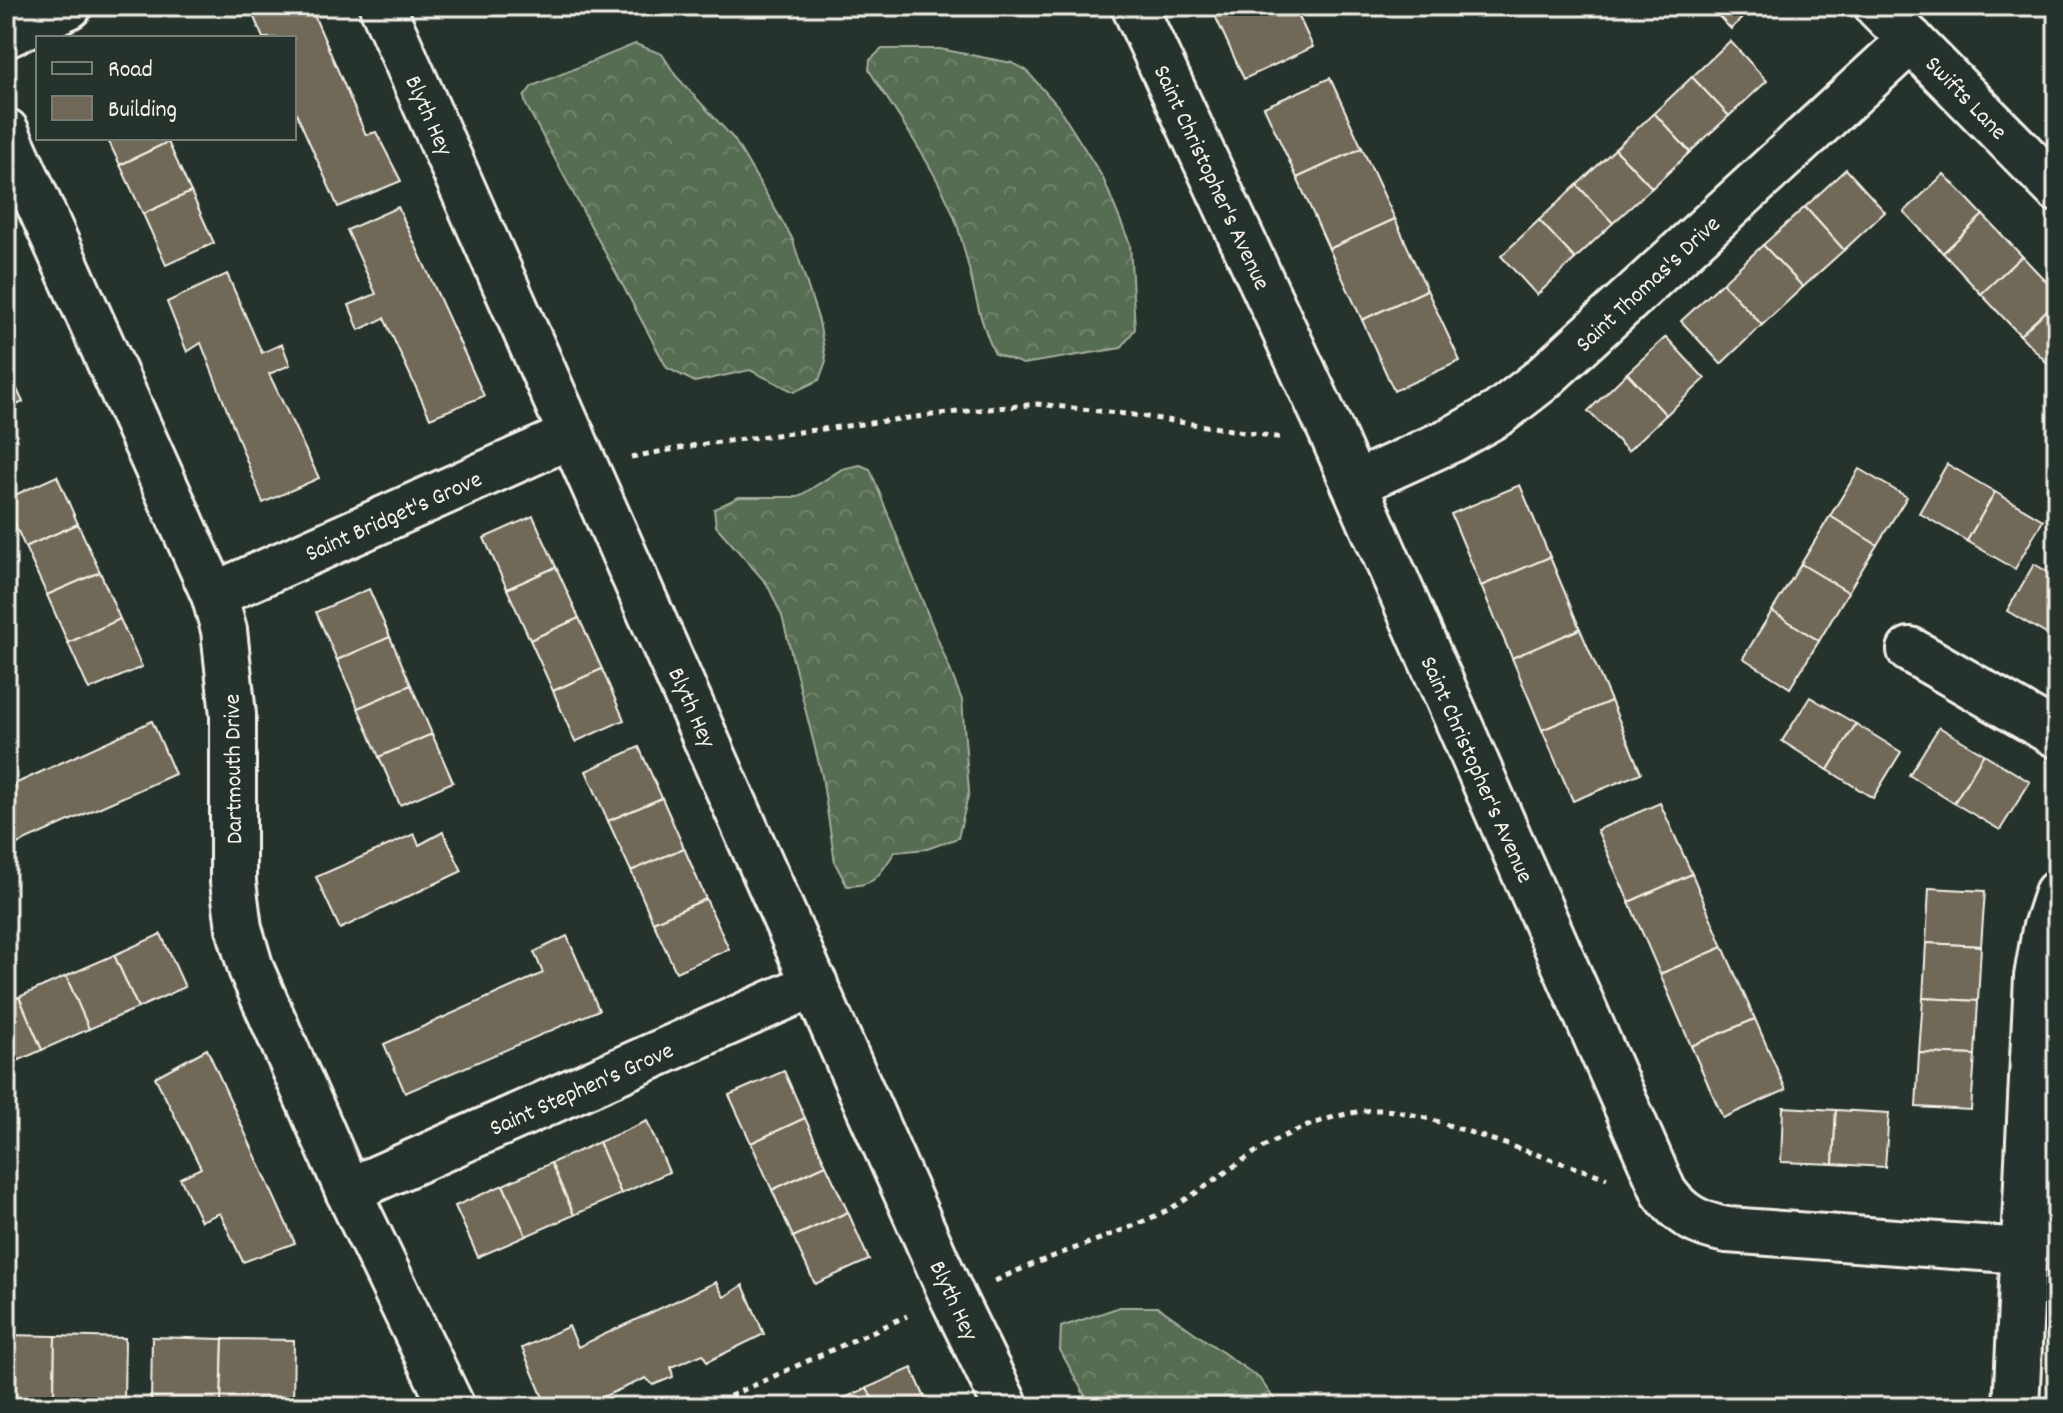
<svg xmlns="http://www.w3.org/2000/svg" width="2063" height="1413" font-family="Dekko,sans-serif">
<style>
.forest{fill:url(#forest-crowns);stroke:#a6af9d;stroke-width:2}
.building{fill:#706958;stroke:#f4f1e8;stroke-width:2}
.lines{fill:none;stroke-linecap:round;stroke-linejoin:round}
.minor-casing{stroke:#f4f1e8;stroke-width:50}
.path{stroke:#f4f1e8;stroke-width:5;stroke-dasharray:6 6;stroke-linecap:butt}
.minor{stroke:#26332d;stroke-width:44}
.labels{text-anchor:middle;stroke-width:8;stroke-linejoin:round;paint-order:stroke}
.street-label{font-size:24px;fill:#f4f1e8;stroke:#26332d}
</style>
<defs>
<pattern id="forest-crowns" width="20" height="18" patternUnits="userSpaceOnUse" patternTransform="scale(2)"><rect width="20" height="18" fill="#576d52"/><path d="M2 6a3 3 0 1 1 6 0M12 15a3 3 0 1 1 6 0" fill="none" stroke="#70826b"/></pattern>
</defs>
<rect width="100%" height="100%" fill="#26332d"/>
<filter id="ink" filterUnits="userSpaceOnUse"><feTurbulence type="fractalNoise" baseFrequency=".0125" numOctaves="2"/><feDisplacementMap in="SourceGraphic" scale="16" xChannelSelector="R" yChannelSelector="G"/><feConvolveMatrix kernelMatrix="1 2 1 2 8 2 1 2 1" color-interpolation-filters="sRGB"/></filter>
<g filter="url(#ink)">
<g class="forest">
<polygon points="635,44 662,54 676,76 734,139 792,238 819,321 826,361 819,380 794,392 750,370 695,382 667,368 526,105 524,97 532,86"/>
<path d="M882,49H940L1012,63L1026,70L1057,105L1103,178L1130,244L1135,329L1121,348L1023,364L995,354C974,311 971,263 955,219C936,169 897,115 869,70L870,60Z"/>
<path d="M860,465L870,469L962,700L969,792L958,838L927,849L895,852C879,874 877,886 847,886L835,863L822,776L782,616L767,584L716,526L714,509L739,497H798L842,469Z"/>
<polygon points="1120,1307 1158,1307 1259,1378 1280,1407 1091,1407 1060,1350 1061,1327"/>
</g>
<g class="building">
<polygon points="249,6 310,6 366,135 376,132 401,181 338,207 294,108 294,38 263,38"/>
<polygon points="1219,6 1294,6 1313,47 1244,79 1212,9"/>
<polygon points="1709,6 1754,6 1731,29"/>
<polygon points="1730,41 1767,81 1729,116 1692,77"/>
<polygon points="1692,77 1729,116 1690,152 1654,113"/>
<polygon points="1330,78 1362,148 1297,178 1264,107"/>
<polygon points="1654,113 1690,152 1652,188 1615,149"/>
<polygon points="107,138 166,138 168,142 120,165"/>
<polygon points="168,142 191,192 143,214 120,165"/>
<polygon points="1362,148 1395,219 1329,249 1297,178"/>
<polygon points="1615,149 1652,188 1613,223 1577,185"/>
<polygon points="1846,169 1885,212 1844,250 1805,207"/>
<polygon points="1944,174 1983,215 1943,253 1904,212"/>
<polygon points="1577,185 1613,223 1575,259 1539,220"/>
<polygon points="191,192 214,243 166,265 143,214"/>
<polygon points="398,207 484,396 430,418 384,318 359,330 349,305 376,294 347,230"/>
<polygon points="1805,207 1844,250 1803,287 1763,245"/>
<polygon points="1983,215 2022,256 1981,294 1943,253"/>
<polygon points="1395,219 1427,290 1362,320 1329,249"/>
<polygon points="1539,220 1575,259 1537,295 1501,256"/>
<polygon points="1763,245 1803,287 1762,325 1722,283"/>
<polygon points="2022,256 2057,293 2057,301 2020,335 1981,294"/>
<polygon points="227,274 262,353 282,344 290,365 269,374 319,478 263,503 201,343 187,352 167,302"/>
<polygon points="1722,283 1762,325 1721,364 1681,321"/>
<polygon points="1427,290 1460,361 1394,391 1362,320"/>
<polygon points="2057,301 2057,373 2020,335"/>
<polygon points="1666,337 1705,379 1666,415 1627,373"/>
<polygon points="6,366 23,402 6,410"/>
<polygon points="1627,373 1666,415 1628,451 1588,411"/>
<polygon points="1947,464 1995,492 1967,541 1919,513"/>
<polygon points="1859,469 1907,497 1877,545 1830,516"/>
<polygon points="57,476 78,524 25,547 6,504 6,499"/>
<polygon points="1520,485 1550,557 1481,586 1451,514"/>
<polygon points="1995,492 2043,520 2015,569 1967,541"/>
<polygon points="533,516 556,567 507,589 484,538"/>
<polygon points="1830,516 1877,545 1848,592 1801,564"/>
<polygon points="78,524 100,572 47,595 25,547"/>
<polygon points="1550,557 1580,629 1512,658 1481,586"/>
<polygon points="1801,564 1848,592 1819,641 1772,611"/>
<polygon points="2034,564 2057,577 2057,632 2053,638 2007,611"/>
<polygon points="556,567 579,618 530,640 507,589"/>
<polygon points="100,572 120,619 68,643 47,595"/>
<polygon points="369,589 390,637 337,660 316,612"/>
<polygon points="1772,611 1819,641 1790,688 1743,658"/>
<polygon points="579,618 602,669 553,691 530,640"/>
<polygon points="120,619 142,667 89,690 68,643"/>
<polygon points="1580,629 1611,701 1542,730 1512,658"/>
<polygon points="390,637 411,685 358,708 337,660"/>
<polygon points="602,669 624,720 575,742 553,691"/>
<polygon points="411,685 432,734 379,757 358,708"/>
<polygon points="1810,697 1856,724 1828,770 1782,741"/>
<polygon points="1611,701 1641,773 1573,801 1542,730"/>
<polygon points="152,721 175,774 6,849 6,788"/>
<polygon points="1856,724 1901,752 1873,798 1828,770"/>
<polygon points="1939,727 1984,754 1954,803 1909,775"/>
<polygon points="432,734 453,782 400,805 379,757"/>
<polygon points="639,747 662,798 608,821 586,771"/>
<polygon points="1984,754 2030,782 2000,830 1954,803"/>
<polygon points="662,798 684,848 631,871 608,821"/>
<polygon points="1660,803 1692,874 1629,902 1597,830"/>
<polygon points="443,832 462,871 340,929 316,877 414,834 419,845"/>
<polygon points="684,848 706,899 653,922 631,871"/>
<polygon points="1692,874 1723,947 1660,974 1629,902"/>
<polygon points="1929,888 1985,891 1981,946 1926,943"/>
<polygon points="706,899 729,949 676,972 653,922"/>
<polygon points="161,934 185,987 138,1008 114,955"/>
<polygon points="567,936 599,1010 405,1093 384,1044 543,973 534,952"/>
<polygon points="1926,943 1981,946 1978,1001 1923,998"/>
<polygon points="1723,947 1755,1019 1691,1046 1660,974"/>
<polygon points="114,955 138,1008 89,1029 66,976"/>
<polygon points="66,976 89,1029 42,1050 19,997"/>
<polygon points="19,997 42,1050 6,1066 6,1003"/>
<polygon points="1923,998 1978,1001 1975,1055 1919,1053"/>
<polygon points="1755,1019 1786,1090 1723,1118 1691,1046"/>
<polygon points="207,1049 295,1243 243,1262 220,1213 201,1221 180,1178 201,1168 155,1077"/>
<polygon points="1919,1053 1975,1055 1971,1110 1916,1107"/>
<polygon points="784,1071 805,1118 751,1143 729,1095"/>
<polygon points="1783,1107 1836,1110 1833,1164 1781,1162"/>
<polygon points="1836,1110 1889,1113 1885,1167 1833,1164"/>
<polygon points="805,1118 826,1165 772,1190 751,1143"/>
<polygon points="647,1121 669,1172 621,1194 599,1142"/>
<polygon points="599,1142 621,1194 574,1215 551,1163"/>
<polygon points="551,1163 574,1215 526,1236 503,1185"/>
<polygon points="826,1165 848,1212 793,1237 772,1190"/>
<polygon points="503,1185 526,1236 478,1257 455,1206"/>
<polygon points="848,1212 869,1260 815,1284 793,1237"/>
<polygon points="716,1282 724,1297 743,1285 764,1334 707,1362 703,1354 671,1367 673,1377 653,1385 646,1378 580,1407 547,1407 522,1348 569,1326 578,1347"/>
<polygon points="6,1335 55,1336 54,1399 6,1398"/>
<polygon points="55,1336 125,1338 124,1401 54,1399"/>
<polygon points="152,1337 223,1339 221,1406 151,1404"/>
<polygon points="223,1339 294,1340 293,1406 221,1406"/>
<polygon points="912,1368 929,1407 876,1407 867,1388"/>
<polygon points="867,1388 876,1407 824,1407"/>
</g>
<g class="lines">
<defs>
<g id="minor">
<polyline points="382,6 952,1296 1006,1407"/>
<path d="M1134,6L1330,429L1664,1192C1680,1215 1699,1225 1727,1230L2024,1251"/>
<polyline points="1877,6 2057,189"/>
<polyline points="6,35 69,6"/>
<polyline points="6,131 214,595 224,630 233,715 233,882 239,928 251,969 348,1191 452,1407"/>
<polyline points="1354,484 1451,440 1499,413 1539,382 1911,40"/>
<polyline points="214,595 572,435"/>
<polyline points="1910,650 2057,735"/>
<polyline points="348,1191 815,984"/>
<polyline points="2016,1407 2037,977 2045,930 2057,893"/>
</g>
</defs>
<use href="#minor" class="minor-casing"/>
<g class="path">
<polyline points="631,457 697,445 948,413 1038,404 1134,415 1283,438"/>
<path d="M995,1281C1046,1256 1102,1241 1153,1217C1189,1201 1218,1176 1251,1155C1286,1132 1334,1112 1376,1110C1394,1109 1412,1115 1430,1119L1607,1178"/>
<polyline points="726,1407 728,1397 907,1316"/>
</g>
<use href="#minor" class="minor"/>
</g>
</g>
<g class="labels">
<g class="street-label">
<text transform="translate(1967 97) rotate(46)" y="8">Swifts Lane</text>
<text transform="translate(430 115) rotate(66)" y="8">Blyth Hey</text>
<text transform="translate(1213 177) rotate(65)" y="8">Saint Christopher's Avenue</text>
<text transform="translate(1647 283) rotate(-43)" y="8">Saint Thomas's Drive</text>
<text transform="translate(393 515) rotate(-24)" y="8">Saint Bridget's Grove</text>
<text transform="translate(693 707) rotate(66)" y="8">Blyth Hey</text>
<text transform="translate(232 769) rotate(-91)" y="8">Dartmouth Drive</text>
<text transform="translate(1478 769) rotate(66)" y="8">Saint Christopher's Avenue</text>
<text transform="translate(581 1088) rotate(-24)" y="8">Saint Stephen's Grove</text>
<text transform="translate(955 1300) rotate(65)" y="8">Blyth Hey</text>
</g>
</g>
<rect width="2063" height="1413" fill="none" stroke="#26332d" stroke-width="32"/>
<rect x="16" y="16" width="2031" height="1381" fill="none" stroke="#f4f1e8" stroke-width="3" filter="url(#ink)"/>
<rect x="36" y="36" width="260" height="104" fill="#26332d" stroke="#787f78" stroke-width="2"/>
<rect x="52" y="62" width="40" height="12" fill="#26332d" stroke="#787f78" stroke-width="2"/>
<text x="108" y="76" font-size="24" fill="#f4f1e8">Road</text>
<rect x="52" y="96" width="40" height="24" fill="#706958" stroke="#787f78" stroke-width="2"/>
<text x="108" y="116" font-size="24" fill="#f4f1e8">Building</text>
</svg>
